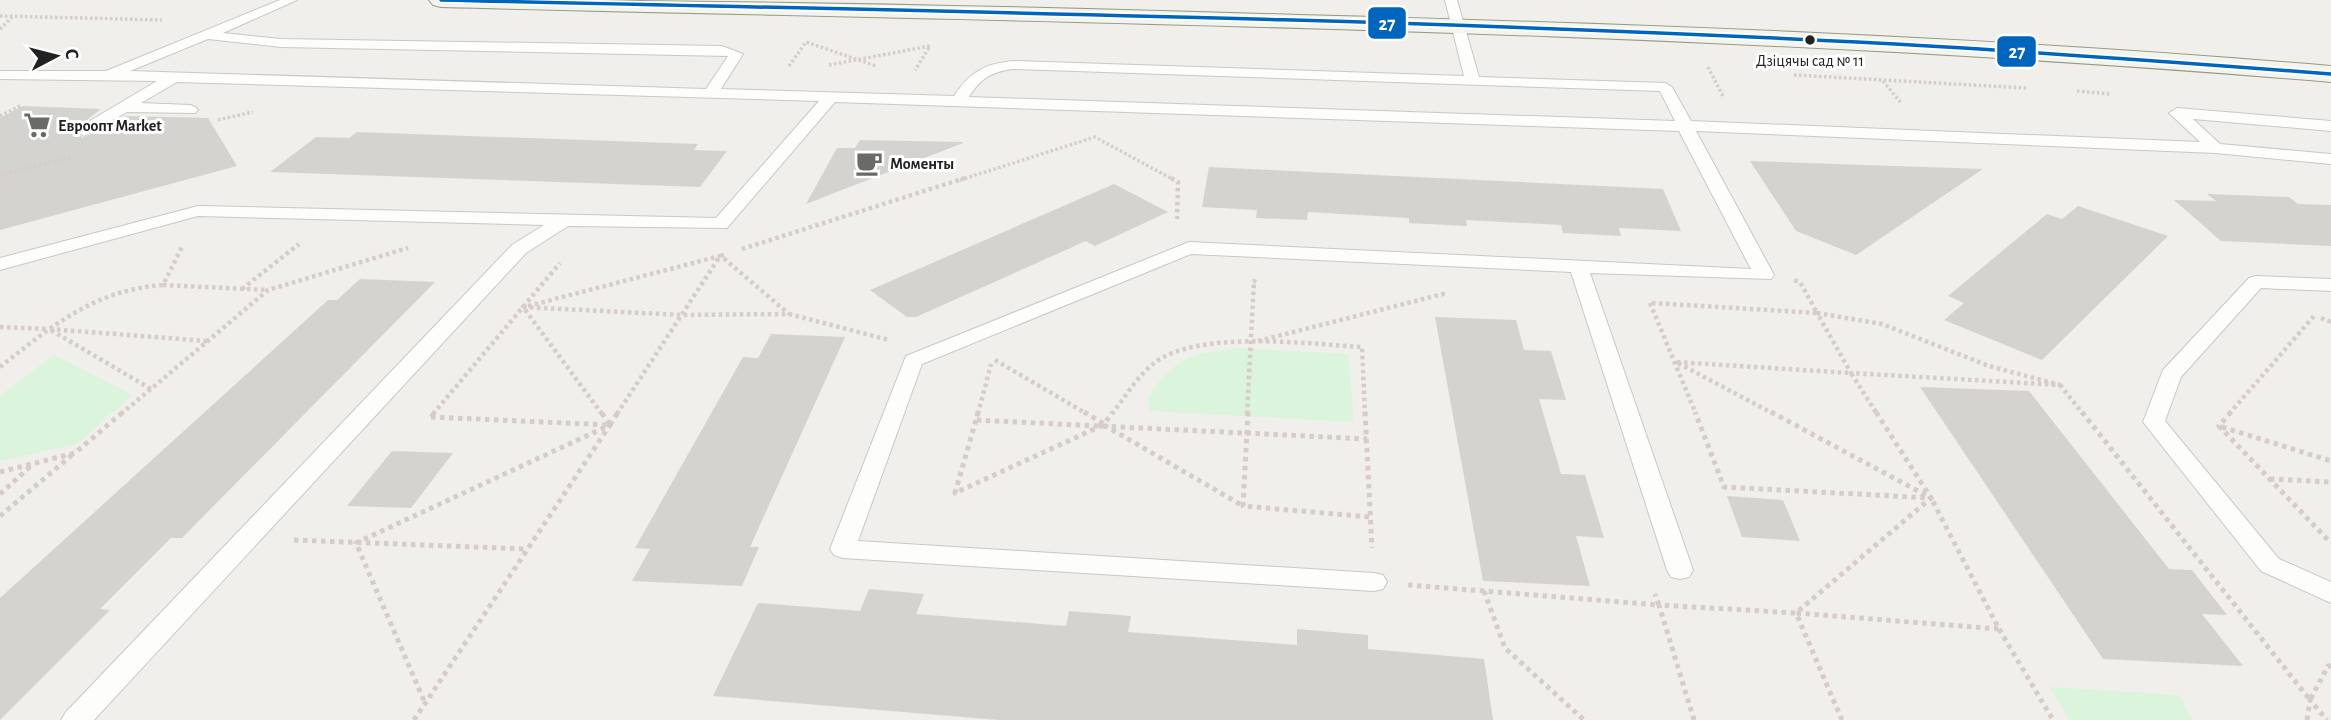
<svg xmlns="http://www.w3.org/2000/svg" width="2331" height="720" font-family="'Alegreya Sans',sans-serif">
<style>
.park{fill:#daf5dc}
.building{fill:#d4d3d0}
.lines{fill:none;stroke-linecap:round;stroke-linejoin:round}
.service-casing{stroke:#c9c8c7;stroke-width:2}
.secondary-casing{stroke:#979b82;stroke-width:2}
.path-far2{stroke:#d8ccc9;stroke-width:3.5;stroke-dasharray:2.5 2.5;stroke-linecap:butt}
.path-far1{stroke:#d8ccc9;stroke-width:4.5;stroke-dasharray:3.5 3.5;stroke-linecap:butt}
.path{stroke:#d8ccc9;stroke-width:5;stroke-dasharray:4.5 4.5;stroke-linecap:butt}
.service{fill:#fdfdfc;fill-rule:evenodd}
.secondary{fill:#f3f4ed;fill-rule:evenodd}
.bus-1-casing{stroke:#fff;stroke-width:7}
.bus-1{stroke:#0065bd;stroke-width:3.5}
.bus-dot{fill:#222;stroke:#fff;stroke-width:2.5}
.labels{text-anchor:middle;stroke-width:6;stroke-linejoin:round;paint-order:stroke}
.far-bus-label{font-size:16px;fill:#222;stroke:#fff}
.far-poi-label{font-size:16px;font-weight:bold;fill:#222;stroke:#fff;text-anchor:start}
.line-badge{stroke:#fff;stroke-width:2.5}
.badge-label{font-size:19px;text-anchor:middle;font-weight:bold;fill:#fff}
</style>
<rect width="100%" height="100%" fill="#f0efeb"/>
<g class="park">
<path d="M1239,348L1348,354L1354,422L1150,411L1148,397C1175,357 1193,353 1239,348Z"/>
<polygon points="54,355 132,395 77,444 0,461 0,396"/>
<polygon points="2050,687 2179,695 2192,720 2069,720"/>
</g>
<g class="building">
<polygon points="23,106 101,109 74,130 83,138 126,116 208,118 237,166 0,230 0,118"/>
<polygon points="357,132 698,144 694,150 727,151 700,187 270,172 316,137 349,138"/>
<polygon points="860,140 963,142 963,143 806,204 837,148 855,148"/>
<polygon points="1750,161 1983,169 1856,255 1796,231"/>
<polygon points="1209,167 1663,189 1681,231 1619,228 1621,236 1563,233 1561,225 1466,220 1467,226 1409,223 1409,218 1308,212 1307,220 1256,218 1257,210 1202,207"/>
<polygon points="1114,184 1168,212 1095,246 1086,241 916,317 907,317 870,290"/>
<polygon points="2207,194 2289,197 2298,204 2331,205 2331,246 2221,241 2174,200 2216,201"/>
<polygon points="2078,206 2168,236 2042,360 1944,320 1964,303 1948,296 2047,214 2062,219"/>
<polygon points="360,279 435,282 182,538 171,538 100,609 110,610 0,720 0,598 328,300 337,300"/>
<polygon points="1435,317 1516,320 1524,350 1551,351 1566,400 1539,399 1561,474 1585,475 1604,538 1576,536 1590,586 1483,581"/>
<polygon points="771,334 845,337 750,547 759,547 742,586 632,581 650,549 635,548 743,357 758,358"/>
<polygon points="1920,387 2029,391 2169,569 2192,570 2227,615 2202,614 2243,666 2103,659"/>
<polygon points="392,451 453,453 411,508 347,506"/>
<polygon points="1727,496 1783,500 1800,541 1742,537"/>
<polygon points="869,589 924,594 916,614 1066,626 1069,611 1131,616 1128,632 1297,645 1297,629 1368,635 1368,649 1484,659 1493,720 998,720 713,696 758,603 860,611"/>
</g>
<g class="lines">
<defs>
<g id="service">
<path d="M280,0H297L223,33L281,39L722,46L743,54L721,89L954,96C970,72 984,64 1013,61L1464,76L1445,0H1457L1479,77L1665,83L1672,87L1691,121L2200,142L2169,113L2177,108L2331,121V131L2193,119L2220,144L2331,154V164L2215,153L1696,131L1774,275L1771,279L1590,273L1693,570L1689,577L1680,579L1671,577L1667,570L1571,272L1191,254L922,364L858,541L1374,573L1383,575L1387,582L1383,589L1374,591L843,558L834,555L830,549L906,356L1189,242L1751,269L1679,131L835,102L727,228L568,226L526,253L94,720H61L66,712L512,245L544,225L198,216L0,270V258L198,206L716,218L819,101L177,82L141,103L190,105L195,107L198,110L195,113L127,112L84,136L76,131L78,128L157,81L0,79V71H106ZM208,39L281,47L728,56L706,89L130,71ZM1013,69L1660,91L1675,121L969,97C981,78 991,72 1013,69Z"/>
<polygon points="2256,276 2331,279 2331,291 2261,288 2181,377 2165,421 2279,559 2331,582 2331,603 2261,571 2143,422 2163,370 2249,278"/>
</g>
<path id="secondary" d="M429,0C719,0 1009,6 1299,15C1644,24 1988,37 2331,66V82C1703,29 1071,23 441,7L433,5Z"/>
</defs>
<use href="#service" class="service-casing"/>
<use href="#secondary" class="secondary-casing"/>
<g class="path-far2">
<polyline points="0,16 162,20"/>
<polyline points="0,29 12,17"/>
<polyline points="829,65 930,46 915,70"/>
<polyline points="789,66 806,42 876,66"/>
<polyline points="1708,67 1723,96"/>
<polyline points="1794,75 2026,88"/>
<polyline points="1883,81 1902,104"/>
<polyline points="2077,91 2110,94"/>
<polyline points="0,116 22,105"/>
<polyline points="218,120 253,112"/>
<polyline points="0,175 70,158"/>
<polyline points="960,180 1095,137 1174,180"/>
</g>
<g class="path-far1">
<polyline points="1171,178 1178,182 1177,219"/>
<polyline points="742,249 965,178"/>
<polyline points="724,255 721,256 789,314"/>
<polyline points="163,285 268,290"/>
<polyline points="242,289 299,244"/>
<polyline points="1650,303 1696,414"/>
<polyline points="1652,303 1817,313 1800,282 1793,280"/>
<polyline points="528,306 720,256"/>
<polygon points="1817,313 1882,324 1989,366 2060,385 1851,373"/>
<polyline points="2321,318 2331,322"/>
<polyline points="0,327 48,329"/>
<polyline points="207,341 49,329 151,389 268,290 408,248"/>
<polyline points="1258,341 1443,294 1440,294"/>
<polyline points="995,360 1087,414"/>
<path d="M0,367C52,326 94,290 163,285L182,247"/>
<polyline points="2060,385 2083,414"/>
<polyline points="121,414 151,389"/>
<polyline points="433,414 560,263"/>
<polyline points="602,414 523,307 682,315 789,314 889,340"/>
<polyline points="617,414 720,256"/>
<polyline points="978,414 991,364"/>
<path d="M1112,414C1125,397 1137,377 1153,364C1196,329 1309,344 1362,347L1365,414"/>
<polyline points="1247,414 1254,281 1256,282"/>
<polyline points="1774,414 1676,362 1851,373 1877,414"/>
<polyline points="2229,414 2314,316"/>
</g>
<g class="path">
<polyline points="978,412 976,420 1367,439"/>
<polyline points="1084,412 1104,424 1113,412"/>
<polyline points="1248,412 1243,506 1370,517"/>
<polyline points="1365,412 1372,548"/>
<polyline points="1771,412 1931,498 1876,412"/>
<polyline points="2082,412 2310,700 2328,666 2331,666"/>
<polyline points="2231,412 2219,426 2331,543"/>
<polyline points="431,417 610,425 601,412"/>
<polyline points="431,417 435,412"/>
<polyline points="976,420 955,493 1103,425"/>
<polyline points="610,425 618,412"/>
<polyline points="1104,425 1243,506"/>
<polyline points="2222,427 2331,461"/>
<polyline points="0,472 75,453 123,412"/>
<polyline points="2270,479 2331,482"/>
<polyline points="0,494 33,464"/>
<polyline points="0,516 72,455"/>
<polyline points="294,540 526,549"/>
<polyline points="1408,585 1659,605 1655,594"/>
<polyline points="1484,591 1505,648 1584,720"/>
<polyline points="1999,629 2053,720"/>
<polyline points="414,720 610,425 356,543 425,703"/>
<polyline points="1694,720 1659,605 1796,613 1931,498 1724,487 1695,412"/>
<polyline points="1842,720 1796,613 1999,629 1931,498"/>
<polyline points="2307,720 2310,700 2327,720"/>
</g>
<use href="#service" class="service"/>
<use href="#secondary" class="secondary"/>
<defs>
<path id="bus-1" d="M441,0C913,11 1385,18 1857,42C2015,50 2173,62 2331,74"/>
</defs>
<use href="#bus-1" class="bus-1-casing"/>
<use href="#bus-1" class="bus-1"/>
</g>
<defs>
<symbol id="supermarket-bare" viewBox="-9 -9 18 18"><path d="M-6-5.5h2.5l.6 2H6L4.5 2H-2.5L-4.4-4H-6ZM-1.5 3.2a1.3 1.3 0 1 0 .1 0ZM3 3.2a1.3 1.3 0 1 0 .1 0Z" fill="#6a6a68" stroke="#fff" stroke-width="2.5" paint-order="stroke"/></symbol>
<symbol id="cafe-bare" viewBox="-9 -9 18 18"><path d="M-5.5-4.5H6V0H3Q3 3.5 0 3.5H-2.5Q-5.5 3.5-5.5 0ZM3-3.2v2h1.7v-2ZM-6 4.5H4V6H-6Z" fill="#6a6a68" stroke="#fff" stroke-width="2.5" paint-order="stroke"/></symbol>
</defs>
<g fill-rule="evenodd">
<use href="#supermarket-bare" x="18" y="106" width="38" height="38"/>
<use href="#cafe-bare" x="850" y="144" width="38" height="38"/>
</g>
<circle class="bus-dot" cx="1810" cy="40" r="6"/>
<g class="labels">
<g class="far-bus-label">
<text x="1810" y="66">Дзіцячы сад № 11</text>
</g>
<g class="far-poi-label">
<text x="58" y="131">Евроопт Market</text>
<text x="890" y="169">Моменты</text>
</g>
</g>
<g class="line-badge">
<rect x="1367" y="6" width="40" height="34" rx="7" fill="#0065bd"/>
<rect x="1996" y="35" width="41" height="33" rx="7" fill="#0065bd"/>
</g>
<g class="badge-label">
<text x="1387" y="30">27</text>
<text x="2017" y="58">27</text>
</g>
<g transform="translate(56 56) rotate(83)" stroke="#ffffff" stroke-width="5" paint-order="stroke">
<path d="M0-5L12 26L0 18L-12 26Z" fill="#222222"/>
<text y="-10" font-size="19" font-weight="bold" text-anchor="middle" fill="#222222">С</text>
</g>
</svg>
